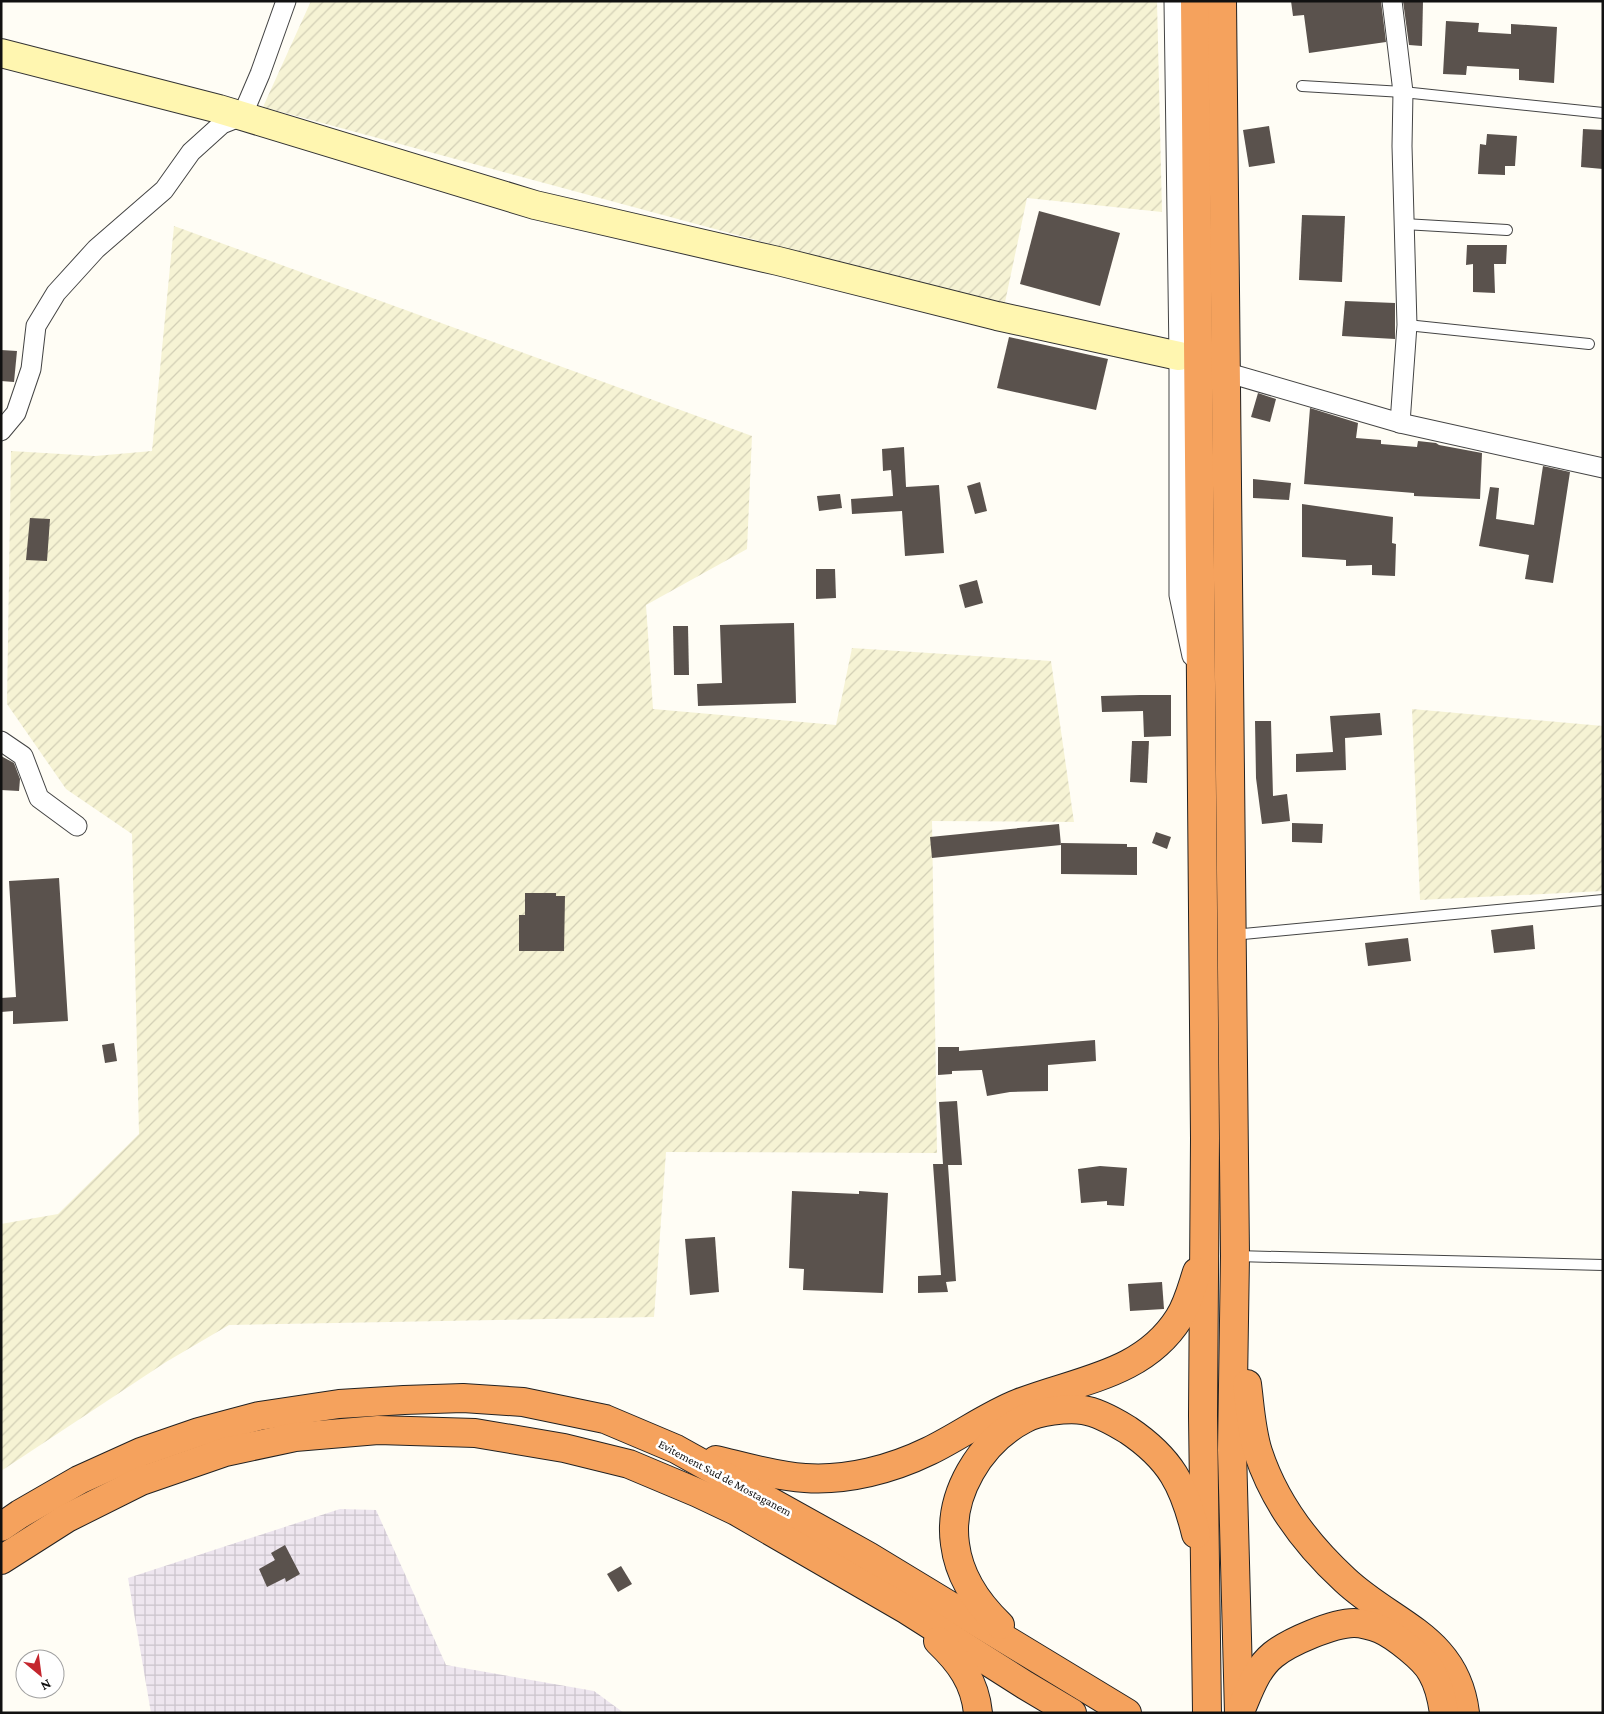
<svg xmlns="http://www.w3.org/2000/svg" width="1604" height="1714" font-family="'Crimson Pro',serif">
<style>
.industrial{fill:url(#industrial-grid)}
.farmland{fill:url(#farmland-furrows)}
.building{fill:#5a524d}
.lines{fill:none;stroke-linecap:round;stroke-linejoin:round}
.lane-casing{stroke:#444;stroke-width:12}
.street-casing{stroke:#444;stroke-width:21}
.secondary-casing{stroke:#333;stroke-width:30}
.highway-casing{stroke:#222;stroke-width:30}
.lane{stroke:#fff;stroke-width:10}
.street{stroke:#fff;stroke-width:19}
.secondary{stroke:#fff6b0;stroke-width:28}
.highway{stroke:#f5a25d;stroke-width:28}
.labels{text-anchor:middle;stroke-width:5;stroke-linejoin:round;paint-order:stroke}
.street-label{font-size:12px;fill:#111;stroke:#fff}
</style>
<defs>
<pattern id="industrial-grid" width="8" height="8" patternUnits="userSpaceOnUse" patternTransform="scale(1.25)"><rect width="8" height="8" fill="#eee6ef"/><path d="M0 4h8M4 0v8" fill="none" stroke="#cbc4cc"/></pattern>
<pattern id="farmland-furrows" width="10" height="10" patternUnits="userSpaceOnUse" patternTransform="scale(1.25)"><rect width="10" height="10" fill="#f6f3d4"/><path d="M-1 1l2-2M0 10L10 0M9 11l2-2" fill="none" stroke="#d2cfb5"/></pattern>
</defs>
<rect width="100%" height="100%" fill="#fffdf5"/>
<polygon class="industrial" points="340,1509 376,1510 446,1665 594,1691 624,1713 151,1713 128,1578"/>
<g class="farmland">
<polygon points="311,1 1157,1 1162,212 1027,198 1004,307 263,107"/>
<polygon points="174,226 752,436 747,549 646,605 653,709 836,725 852,648 1051,661 1074,822 932,821 937,1153 666,1152 654,1317 229,1325 166,1362 1,1471 1,1224 58,1214 139,1134 132,834 66,789 7,704 11,451 95,456 152,451"/>
<polygon points="1412,709 1603,726 1603,891 1420,900"/>
</g>
<g class="building">
<polygon points="1291,1 1381,1 1386,42 1309,53 1304,15 1293,16"/>
<polygon points="1403,1 1423,1 1422,46 1409,45"/>
<polygon points="1446,21 1479,23 1478,32 1511,34 1511,24 1557,27 1554,83 1519,80 1519,69 1467,66 1466,75 1443,74"/>
<polygon points="1269,126 1275,163 1249,167 1243,130"/>
<polygon points="1583,129 1603,130 1603,169 1581,167"/>
<polygon points="1487,134 1517,136 1515,166 1505,166 1505,175 1478,174 1480,144 1486,145"/>
<polygon points="1039,211 1120,233 1100,306 1020,284"/>
<polygon points="1302,215 1345,216 1342,282 1299,280"/>
<polygon points="1467,245 1507,245 1506,264 1494,264 1495,293 1473,292 1473,264 1466,265"/>
<polygon points="1345,301 1395,303 1395,339 1342,336"/>
<polygon points="1009,337 1108,359 1096,410 997,388"/>
<polygon points="1,350 17,351 14,382 1,381"/>
<polygon points="1258,393 1276,399 1270,422 1251,417"/>
<polygon points="1310,408 1358,423 1356,438 1381,440 1381,444 1417,447 1418,441 1436,443 1439,445 1482,453 1480,499 1414,496 1414,493 1304,484"/>
<polygon points="904,447 906,487 939,485 944,553 905,556 902,511 852,514 851,499 893,496 891,470 883,471 882,449"/>
<polygon points="1543,466 1570,472 1553,583 1525,579 1529,555 1479,546 1490,487 1499,488 1496,519 1534,525"/>
<polygon points="1253,479 1291,483 1289,500 1253,498"/>
<polygon points="980,482 987,511 975,514 967,486"/>
<polygon points="840,494 842,508 819,511 817,496"/>
<polygon points="1302,504 1393,517 1392,543 1396,544 1395,576 1372,575 1372,565 1346,566 1346,560 1302,557"/>
<polygon points="30,518 50,519 47,561 26,560"/>
<polygon points="816,569 835,569 836,598 816,599"/>
<polygon points="977,580 983,603 965,608 959,585"/>
<polygon points="794,623 796,703 698,706 697,684 722,683 720,625"/>
<polygon points="673,626 688,626 689,675 674,675"/>
<polygon points="1140,695 1171,695 1171,736 1144,737 1143,711 1102,712 1101,696"/>
<polygon points="1380,713 1382,735 1345,738 1346,770 1296,772 1296,754 1333,752 1330,716"/>
<polygon points="1255,721 1271,721 1273,796 1287,794 1290,821 1262,824 1256,778"/>
<polygon points="1132,741 1149,741 1147,783 1130,782"/>
<polygon points="1,756 14,763 20,779 19,791 1,790"/>
<polygon points="1292,823 1323,824 1322,843 1292,842"/>
<polygon points="1059,824 1061,845 932,858 930,837"/>
<polygon points="1156,832 1171,837 1167,849 1152,843"/>
<polygon points="1061,843 1127,844 1127,847 1137,847 1137,875 1061,874"/>
<polygon points="59,878 68,1021 13,1024 13,1011 1,1012 1,998 16,997 9,881"/>
<polygon points="525,893 556,893 556,896 565,896 564,951 519,951 519,915 525,915"/>
<polygon points="1533,925 1535,949 1494,953 1491,930"/>
<polygon points="1408,938 1411,961 1368,966 1365,943"/>
<polygon points="1095,1040 1096,1061 1048,1065 1048,1091 1010,1092 987,1096 982,1070 952,1071 952,1074 938,1075 938,1047 959,1047 959,1051"/>
<polygon points="114,1043 117,1061 105,1063 102,1045"/>
<polygon points="957,1101 962,1165 948,1165 956,1281 946,1282 948,1292 918,1293 918,1276 941,1275 933,1164 943,1164 939,1102"/>
<polygon points="1100,1166 1127,1168 1124,1206 1107,1205 1107,1201 1081,1203 1078,1169"/>
<polygon points="792,1191 859,1194 859,1191 888,1193 883,1293 803,1290 804,1269 789,1268"/>
<polygon points="715,1237 719,1292 690,1295 685,1239"/>
<polygon points="1162,1282 1164,1309 1130,1311 1128,1284"/>
<polygon points="285,1545 300,1574 286,1582 285,1578 267,1587 259,1569 275,1560 271,1553"/>
<polygon points="621,1566 632,1584 618,1592 607,1574"/>
</g>
<g class="lines">
<defs>
<g id="lane">
<polyline points="1302,86 1403,92 1603,113"/>
<polyline points="1404,224 1507,230"/>
<polyline points="1407,325 1589,344"/>
<polyline points="1233,935 1603,900"/>
<polyline points="1236,1256 1603,1265"/>
</g>
<g id="street">
<polyline points="1174,1 1179,356 1179,595 1192,656"/>
<polyline points="1392,1 1403,92 1402,146 1407,325 1400,423"/>
<polyline points="1225,372 1400,423 1603,468"/>
<polyline points="1,431 16,413 31,369 36,326 56,293 96,249 164,190 191,152 222,124 242,116 260,74 286,1"/>
<polyline points="1,741 23,756 39,798 77,826"/>
</g>
<polyline id="secondary" points="1,53 219,109 535,205 778,261 997,316 1179,356"/>
<g id="highway">
<polyline points="1195,1 1205,1138 1203,1416 1207,1713"/>
<polyline points="1222,1 1235,1256 1232,1450 1239,1713"/>
<path d="M1247,1384C1250,1407 1251,1430 1258,1452C1274,1501 1307,1545 1345,1580C1393,1625 1456,1637 1465,1713"/>
<path d="M716,1460C745,1467 775,1476 805,1478C847,1481 892,1469 929,1451C960,1436 988,1415 1019,1403C1078,1380 1143,1375 1179,1318C1188,1304 1192,1287 1197,1272"/>
<polyline points="1,1527 20,1514 79,1480 141,1452 199,1432 259,1416 339,1404 404,1400 463,1398 523,1402 605,1419 676,1449 868,1556 1127,1713"/>
<polyline points="1,1560 67,1518 141,1481 225,1452 295,1437 378,1430 475,1433 564,1448 629,1464 698,1493 736,1511 907,1610 1025,1685 1072,1713"/>
<path d="M1000,1625C977,1603 959,1576 955,1544C948,1495 980,1442 1024,1419C1038,1411 1067,1408 1083,1410C1098,1412 1115,1422 1128,1430C1171,1459 1184,1485 1196,1534"/>
<path d="M938,1641C960,1662 975,1682 978,1713"/>
<path d="M1242,1707C1250,1688 1257,1668 1273,1655C1289,1642 1333,1623 1354,1623C1361,1623 1373,1626 1380,1629C1394,1635 1425,1659 1432,1673C1439,1685 1442,1699 1444,1713"/>
</g>
</defs>
<use href="#lane" class="lane-casing"/>
<use href="#street" class="street-casing"/>
<use href="#secondary" class="secondary-casing"/>
<use href="#highway" class="highway-casing"/>
<use href="#lane" class="lane"/>
<use href="#street" class="street"/>
<use href="#secondary" class="secondary"/>
<use href="#highway" class="highway"/>
</g>
<g class="labels">
<g class="street-label">
<text transform="translate(725 1478) rotate(28)" y="4">Evitement Sud de Mostaganem</text>
</g>
</g>
<rect width="1604" height="1714" fill="none" stroke="#111111" stroke-width="5"/>
<g transform="translate(40 1674) rotate(151)"><circle r="24" fill="#ffffff" stroke="#a0a0a0"/>
<path d="M0-4L9 19L0 12L-9 19Z" fill="#c4262e"/>
<text y="-8" font-size="14" font-weight="bold" text-anchor="middle" fill="#111111">N</text>
</g>
</svg>
